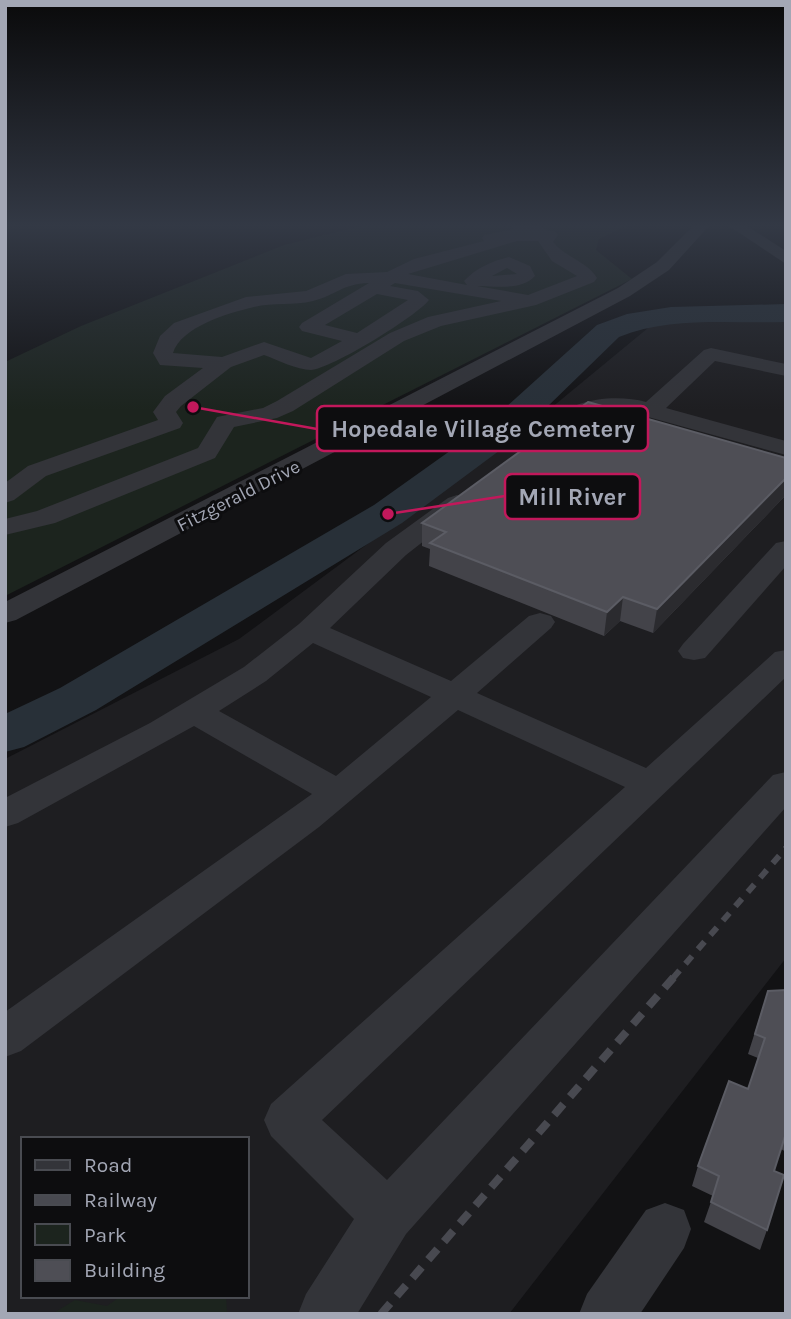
<svg xmlns="http://www.w3.org/2000/svg" width="791" height="1319" font-family="Karla,sans-serif">
<style>
.built{fill:#1e1e21;fill-rule:evenodd}
.green{fill:#1c241e}
.lines{fill:none;stroke-linecap:round;stroke-linejoin:round}
.river{fill:#283038;fill-rule:evenodd}
.minor{fill:#333439;fill-rule:evenodd}
.rail-far1{stroke:#484950;stroke-width:6;stroke-dasharray:10 9;stroke-linecap:butt}
.rail{stroke:#484950;stroke-width:8;stroke-dasharray:14 10;stroke-linecap:butt}
.wall{fill:#434349}
.shaded-wall{fill:#2b2b2f}
.building{fill:#4e4e55;stroke:#5b5c64;stroke-width:2}
.labels{text-anchor:middle;stroke-width:6;stroke-linejoin:round;paint-order:stroke}
.far-street-label{font-size:19px;fill:#a3a7b5;stroke:#0d0d0f}
.leader{fill:none;stroke:#c2185b;stroke-width:2.5}
.callout-dot{fill:#c2185b;stroke:#0d0d0f;stroke-width:2.5}
.callout{fill:#0d0d0f;stroke:#c2185b;stroke-width:2.5}
.callout-label{font-size:24px;text-anchor:middle;font-weight:bold;fill:#a3a7b5}
</style>
<rect width="100%" height="100%" fill="#121214"/>
<path class="built" d="M786,318V958L509,1314H5V759L239,639L551,408L654,323ZM23,1139H247V1296H23Z"/>
<g class="green">
<polygon points="361,226 626,226 599,239 596,250 632,279 5,596 5,362 81,326 284,245"/>
<polygon points="121,1296 226,1296 227,1314 52,1314 75,1300 107,1306"/>
</g>
<g class="lines">
<path class="river" d="M786,304V322C730,324 671,316 619,337L511,442L402,523L96,710L24,747L5,752V714L60,688L374,505L485,426L597,325L627,314L671,307Z"/>
<g class="minor">
<path d="M512,226H540L547,230L556,232L558,235L553,242C565,257 588,262 597,278L594,282L536,305L441,326L404,341L293,411L277,418L234,427L215,458L55,523L5,535V519L37,511L198,448L217,417L263,408L277,401L390,333L428,317L501,301L395,283L390,286L418,291L429,300C417,316 331,369 311,370C297,370 278,360 264,355L231,367L181,406L176,412L183,423L180,428L46,476L14,500L5,503V483L28,466L158,420L153,412L165,396L203,368L160,365L153,353L160,336L174,323L246,297L306,291L346,274L387,272L414,259L484,241L482,238L484,235L514,229ZM517,241H538L552,261L577,276L528,295L477,286C496,286 521,291 535,276L530,266L509,257C492,261 476,268 464,281L467,285L408,274ZM507,268L517,274L492,276ZM369,283L302,323L299,327L302,331L342,341L311,358L264,342L222,357L173,353C181,327 228,313 254,307C273,302 294,306 313,301C337,295 341,284 369,283ZM377,294L408,300L357,333L325,325Z"/>
<polygon points="693,226 709,226 669,270 630,296 16,620 5,623 5,602 618,288 657,262"/>
<polygon points="729,226 747,226 786,251 786,264"/>
<path d="M711,348L786,364V376L715,361L666,408L786,441V455L630,412H603L568,431H552L549,426C568,398 616,394 646,402L704,350Z"/>
<path d="M457,495L466,498L470,503L466,508L406,555L330,628L451,681L529,616L540,613L551,616L555,622L551,628L477,693L646,768L775,652L786,650V677L322,1120L387,1180L773,775L786,772V807L406,1234L357,1314H298L306,1294L354,1219L271,1136L264,1120L271,1104L625,787L458,710L319,827L21,1051L5,1057V1012L312,794L194,726L18,823L5,827V798L150,723L244,667L299,624L386,543L448,498ZM313,643L431,697L336,776L219,711L266,681Z"/>
<polygon points="786,541 786,566 705,658 694,660 683,658 678,651 683,644 776,543"/>
<polygon points="665,1203 684,1210 691,1229 684,1248 640,1314 579,1314 587,1294 646,1210"/>
</g>
<polyline class="rail-far1" points="673,978 786,848"/>
<polyline class="rail" points="381,1314 674,977"/>
</g>
<g class="wall">
<polygon points="786,478 786,495 653,633 620,621 604,636 429,566 430,549 422,546 422,523"/>
<polygon points="786,990 786,1152 781,1149 774,1171 767,1230 760,1250 704,1222 713,1196 692,1186 698,1166 748,1089 758,1058 748,1054 768,991"/>
</g>
<g class="shaded-wall">
<polygon points="786,478 786,495 653,633 657,609"/>
<polygon points="623,597 620,621 604,636 607,612"/>
</g>
<g class="building">
<polygon points="588,402 786,458 786,478 657,609 623,597 607,612 430,543 446,532 422,523"/>
<polygon points="786,990 786,1133 774,1171 784,1175 767,1230 711,1202 719,1176 698,1166 729,1081 748,1089 765,1038 755,1034 768,991"/>
</g>
<linearGradient id="sky" x2="0" y2="1"><stop stop-color="#0a0a0b"/><stop offset="0.55" stop-color="#333945"/><stop offset="1" stop-color="#333945" stop-opacity="0"/></linearGradient>
<rect width="791" height="410" fill="url(#sky)"/>
<g class="labels">
<g class="far-street-label">
<text transform="translate(238 495) rotate(-27)" y="7">Fitzgerald Drive</text>
</g>
</g>
<path class="leader" d="M193 407L317 429M388 514L505 496"/>
<g class="callout-dot">
<circle cx="193" cy="407" r="7"/>
<circle cx="388" cy="514" r="7"/>
</g>
<g class="callout">
<rect x="317" y="406" width="331" height="45" rx="7"/>
<rect x="505" y="474" width="135" height="45" rx="7"/>
</g>
<g class="callout-label">
<text x="483" y="437">Hopedale Village Cemetery</text>
<text x="572" y="505">Mill River</text>
</g>
<rect width="791" height="1319" fill="none" stroke="#a3a7b5" stroke-width="14"/>
<rect x="21" y="1137" width="228" height="161" fill="#0d0d0f" stroke="#494b51" stroke-width="2"/>
<rect x="35" y="1160" width="35" height="10" fill="#333439" stroke="#494b51" stroke-width="2"/>
<text x="84" y="1172" font-size="21" fill="#a3a7b5">Road</text>
<rect x="35" y="1195" width="35" height="10" fill="#484950" stroke="#494b51" stroke-width="2"/>
<text x="84" y="1207" font-size="21" fill="#a3a7b5">Railway</text>
<rect x="35" y="1224" width="35" height="21" fill="#1c241e" stroke="#494b51" stroke-width="2"/>
<text x="84" y="1242" font-size="21" fill="#a3a7b5">Park</text>
<rect x="35" y="1260" width="35" height="21" fill="#4e4e55" stroke="#494b51" stroke-width="2"/>
<text x="84" y="1277" font-size="21" fill="#a3a7b5">Building</text>
</svg>
